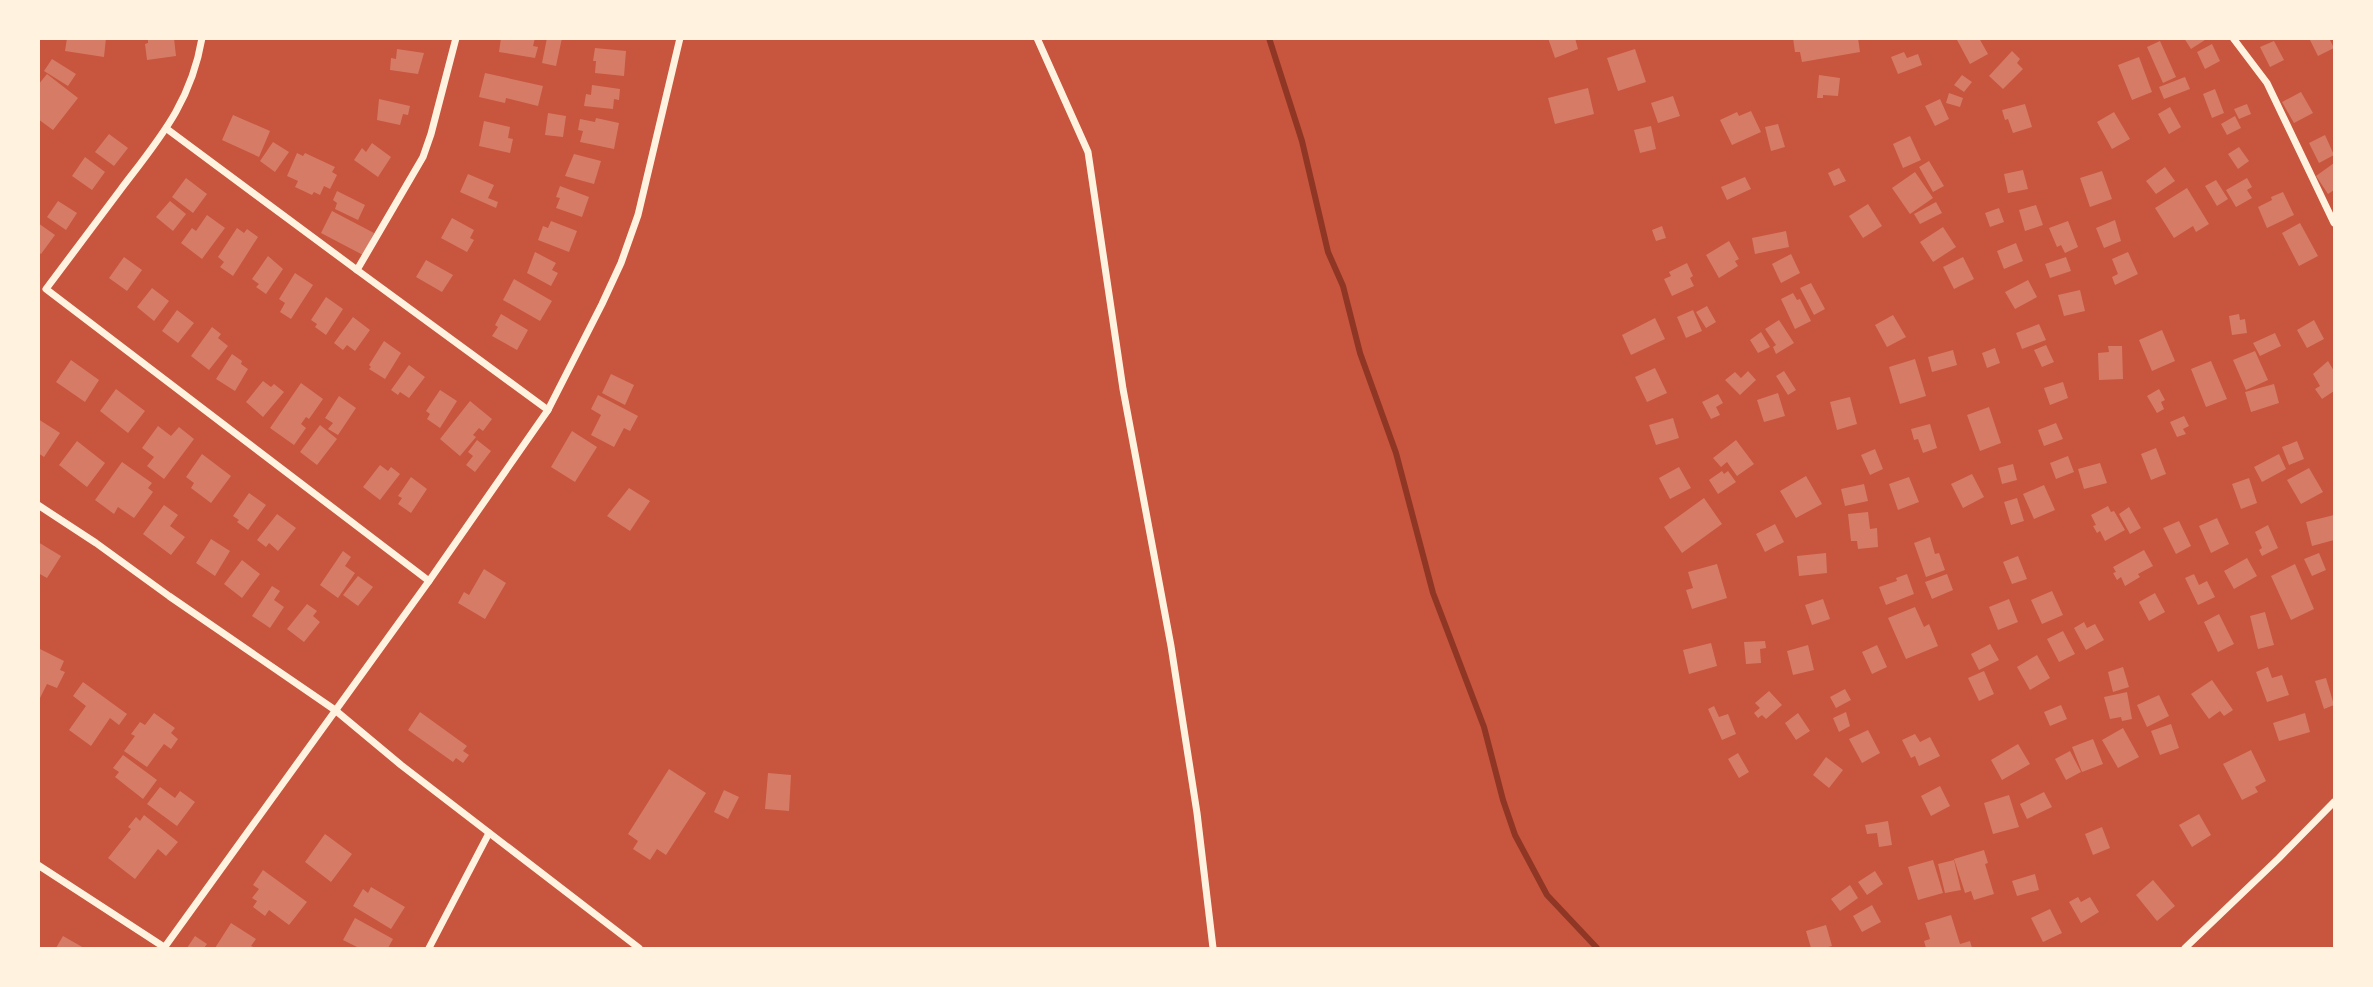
<svg xmlns="http://www.w3.org/2000/svg" width="2373" height="987" font-family="Inter,sans-serif">
<style>
.lines{fill:none;stroke-linecap:round;stroke-linejoin:round}
.stream{stroke:#8f3625;stroke-width:6}
.building{fill:#d67c66}
.minor{stroke:#fff3e0;stroke-width:7}
</style>
<rect width="100%" height="100%" fill="#c8553d"/>
<g class="lines">
<polyline class="stream" points="1269,38 1302,141 1328,252 1343,286 1360,353 1396,453 1433,593 1484,727 1503,800 1515,835 1547,895 1597,948"/>
</g>
<g class="building">
<polygon points="67,38 106,38 104,57 65,51"/>
<polygon points="148,38 174,38 176,56 147,60 145,44 148,43"/>
<polygon points="501,38 535,38 533,46 538,47 535,58 499,52"/>
<polygon points="547,38 562,38 556,66 542,63"/>
<polygon points="1548,38 1575,38 1578,49 1555,58"/>
<polygon points="1793,38 1858,38 1860,52 1802,62 1800,52 1795,52"/>
<polygon points="1956,38 1979,38 1988,54 1970,64"/>
<polygon points="2184,38 2208,38 2191,49"/>
<polygon points="2309,38 2329,38 2334,48 2318,56"/>
<polygon points="2160,41 2176,77 2163,83 2147,47"/>
<polygon points="2274,41 2284,60 2270,67 2260,47"/>
<polygon points="2212,44 2220,61 2205,69 2197,52"/>
<polygon points="595,48 626,51 624,76 595,73 596,61 593,61"/>
<polygon points="397,49 424,53 418,74 390,70 391,58 396,59"/>
<polygon points="1635,49 1646,82 1618,91 1607,58"/>
<polygon points="2012,51 2020,59 2017,63 2023,69 2003,89 1989,76"/>
<polygon points="1904,52 1907,58 1918,54 1922,65 1898,74 1891,57"/>
<polygon points="2139,57 2152,92 2132,100 2118,65"/>
<polygon points="52,59 76,74 68,86 44,71"/>
<polygon points="485,73 543,86 538,106 506,98 505,103 479,97"/>
<polygon points="47,74 78,98 53,130 38,119 38,85"/>
<polygon points="1819,75 1840,78 1838,96 1823,95 1823,98 1817,98"/>
<polygon points="1962,75 1972,82 1964,92 1954,85"/>
<polygon points="2185,77 2190,89 2164,99 2159,87"/>
<polygon points="592,85 620,89 619,100 614,99 613,109 584,106 586,94 591,95"/>
<polygon points="1588,88 1594,114 1555,124 1548,98"/>
<polygon points="2215,89 2224,113 2212,118 2203,94"/>
<polygon points="2301,92 2313,113 2294,123 2282,102"/>
<polygon points="1949,93 1963,98 1960,107 1946,103"/>
<polygon points="1673,96 1680,116 1658,123 1651,103"/>
<polygon points="379,99 410,106 408,115 403,114 400,125 377,120"/>
<polygon points="1940,99 1949,119 1935,126 1925,106"/>
<polygon points="2025,104 2032,127 2013,133 2008,119 2005,120 2002,110"/>
<polygon points="2247,104 2251,114 2239,119 2234,109"/>
<polygon points="2170,107 2181,127 2169,134 2158,114"/>
<polygon points="1751,111 1761,132 1732,145 1720,120 1737,112 1739,116"/>
<polygon points="2114,112 2130,139 2112,149 2097,122"/>
<polygon points="548,113 566,116 563,137 545,135"/>
<polygon points="233,115 270,131 259,157 222,140"/>
<polygon points="2235,116 2241,128 2227,135 2221,124"/>
<polygon points="596,118 619,123 614,149 580,142 583,131 578,130 580,119 595,122"/>
<polygon points="484,121 510,127 508,138 513,139 510,153 479,146"/>
<polygon points="1778,124 1785,147 1771,151 1765,127"/>
<polygon points="1651,126 1656,149 1640,153 1634,130"/>
<polygon points="109,134 128,148 114,166 95,152"/>
<polygon points="2325,135 2334,155 2319,163 2309,143"/>
<polygon points="1910,136 1921,160 1903,168 1893,144"/>
<polygon points="273,142 289,152 275,172 260,161"/>
<polygon points="372,143 391,157 378,177 354,160 362,148 366,152"/>
<polygon points="2239,147 2249,161 2238,169 2228,154"/>
<polygon points="297,153 303,156 305,153 335,167 332,172 337,175 330,189 324,186 320,195 314,192 312,195 295,187 298,181 287,176"/>
<polygon points="574,154 601,161 594,184 565,176"/>
<polygon points="85,157 105,172 92,190 72,176"/>
<polygon points="1929,161 1944,186 1933,192 1919,167"/>
<polygon points="2334,163 2334,190 2328,194 2316,176"/>
<polygon points="2165,167 2175,181 2156,194 2146,181"/>
<polygon points="1839,168 1846,181 1834,186 1828,173"/>
<polygon points="2023,170 2028,189 2008,193 2004,174"/>
<polygon points="2102,171 2112,199 2090,207 2080,178"/>
<polygon points="1915,172 1933,198 1910,214 1892,188"/>
<polygon points="468,174 494,185 488,198 498,202 496,208 460,192"/>
<polygon points="1745,177 1751,189 1727,200 1721,187"/>
<polygon points="186,178 207,194 193,213 172,197"/>
<polygon points="2247,178 2252,187 2247,190 2252,198 2236,207 2226,190"/>
<polygon points="2216,180 2228,199 2217,206 2205,186"/>
<polygon points="560,186 589,197 582,217 556,208 560,198 556,197"/>
<polygon points="2187,188 2209,224 2196,232 2193,226 2174,238 2155,208"/>
<polygon points="337,191 365,205 358,220 335,209 337,203 333,200"/>
<polygon points="2283,192 2294,215 2267,228 2258,207 2272,200 2271,197"/>
<polygon points="58,201 77,213 66,230 47,217"/>
<polygon points="170,201 186,214 173,231 156,217"/>
<polygon points="1936,202 1942,213 1920,224 1914,214"/>
<polygon points="1868,204 1882,226 1863,238 1849,216"/>
<polygon points="2036,205 2043,225 2025,231 2019,210"/>
<polygon points="1999,208 2004,222 1990,227 1985,213"/>
<polygon points="332,211 374,233 363,255 321,233"/>
<polygon points="207,215 225,228 202,259 181,243 192,228 196,231"/>
<polygon points="452,218 474,230 470,238 474,240 467,252 441,238"/>
<polygon points="2115,220 2121,241 2104,248 2096,228"/>
<polygon points="551,221 577,231 569,252 538,240 543,226 548,228"/>
<polygon points="2068,221 2078,247 2065,253 2061,245 2057,247 2049,228"/>
<polygon points="38,223 55,235 41,254 38,252"/>
<polygon points="2300,223 2318,256 2299,266 2282,233"/>
<polygon points="1662,226 1666,238 1656,241 1652,230"/>
<polygon points="1943,227 1956,247 1933,262 1920,242"/>
<polygon points="237,228 244,233 247,229 258,237 233,276 220,267 224,262 218,257"/>
<polygon points="1786,231 1789,247 1755,254 1752,238"/>
<polygon points="1729,241 1739,259 1735,261 1738,266 1719,278 1706,255"/>
<polygon points="2016,243 2023,261 2004,269 1997,251"/>
<polygon points="535,252 556,263 552,270 558,273 551,286 527,273"/>
<polygon points="2128,252 2138,274 2115,285 2112,277 2118,274 2112,259"/>
<polygon points="1791,254 1800,273 1781,283 1772,264"/>
<polygon points="268,256 283,269 266,294 256,287 259,284 252,279"/>
<polygon points="124,257 142,270 127,291 109,278"/>
<polygon points="1963,257 1974,279 1954,289 1943,267"/>
<polygon points="2066,257 2071,271 2050,278 2045,264"/>
<polygon points="426,260 453,275 442,292 416,277"/>
<polygon points="1687,263 1693,276 1690,278 1694,286 1672,296 1664,279 1671,276 1669,272"/>
<polygon points="295,273 313,285 291,319 280,312 285,303 279,299"/>
<polygon points="514,279 552,301 540,321 503,300"/>
<polygon points="2028,280 2037,297 2015,309 2005,292"/>
<polygon points="1811,283 1825,309 1814,315 1800,288"/>
<polygon points="152,288 169,301 154,321 137,307"/>
<polygon points="2080,290 2085,311 2064,316 2058,295"/>
<polygon points="1793,293 1797,300 1800,299 1811,321 1795,329 1781,299"/>
<polygon points="326,297 343,309 326,335 315,327 317,324 311,320"/>
<polygon points="1707,306 1716,322 1706,328 1696,312"/>
<polygon points="177,310 194,323 178,343 162,331"/>
<polygon points="1693,310 1702,331 1686,338 1677,317"/>
<polygon points="501,314 528,330 517,350 492,336 498,327 495,325"/>
<polygon points="2239,314 2240,320 2245,319 2247,333 2232,335 2229,316"/>
<polygon points="1893,315 1906,337 1887,347 1875,325"/>
<polygon points="353,317 370,330 355,351 347,345 343,350 334,343"/>
<polygon points="1655,318 1665,339 1631,355 1622,335"/>
<polygon points="1779,320 1794,343 1776,354 1773,347 1776,345 1765,329"/>
<polygon points="2314,320 2324,339 2307,348 2297,330"/>
<polygon points="2039,324 2046,340 2022,349 2016,333"/>
<polygon points="212,327 221,334 218,338 228,346 209,370 191,356"/>
<polygon points="2162,330 2175,361 2152,371 2139,340"/>
<polygon points="1761,332 1770,347 1758,353 1750,340"/>
<polygon points="2275,333 2281,346 2260,356 2253,343"/>
<polygon points="384,341 401,353 385,379 369,369 371,367 369,365"/>
<polygon points="2046,345 2054,362 2042,367 2034,350"/>
<polygon points="2108,346 2122,346 2123,379 2099,380 2098,353 2109,352"/>
<polygon points="1995,348 2000,363 1987,368 1982,353"/>
<polygon points="1953,350 1957,365 1932,372 1928,357"/>
<polygon points="2255,351 2268,380 2246,390 2233,360"/>
<polygon points="232,354 242,361 241,364 248,369 235,391 216,379"/>
<polygon points="1915,359 1926,396 1900,404 1889,367"/>
<polygon points="71,360 99,380 85,402 56,382"/>
<polygon points="2211,361 2227,399 2206,407 2191,369"/>
<polygon points="2328,361 2334,371 2334,391 2322,399 2315,389 2320,386 2313,374"/>
<polygon points="409,365 425,377 409,398 400,392 398,395 391,390"/>
<polygon points="1655,368 1667,393 1647,402 1635,377"/>
<polygon points="1748,371 1756,380 1740,395 1725,380 1735,372 1741,378"/>
<polygon points="1784,371 1796,390 1788,395 1776,376"/>
<polygon points="611,374 634,385 625,405 602,393"/>
<polygon points="263,381 271,387 274,384 284,392 263,417 246,402"/>
<polygon points="2063,382 2068,398 2050,405 2044,388"/>
<polygon points="301,383 323,399 309,419 306,417 301,424 306,428 294,445 270,428"/>
<polygon points="2274,384 2279,403 2251,412 2245,392"/>
<polygon points="116,389 145,411 128,433 100,411"/>
<polygon points="2159,389 2165,400 2161,402 2164,409 2157,413 2147,396"/>
<polygon points="440,390 457,401 440,428 427,419 430,414 426,411"/>
<polygon points="1778,393 1785,416 1764,422 1757,400"/>
<polygon points="1718,394 1723,403 1716,407 1720,415 1711,419 1702,402"/>
<polygon points="598,395 638,416 630,431 624,428 614,447 591,435 601,415 591,409"/>
<polygon points="339,396 356,408 338,435 328,429 333,423 325,418"/>
<polygon points="1850,397 1857,424 1837,430 1830,402"/>
<polygon points="470,401 492,419 483,431 479,428 473,435 476,437 460,456 440,439"/>
<polygon points="1989,407 2001,443 1980,451 1967,415"/>
<polygon points="2184,416 2189,426 2183,429 2186,434 2177,437 2170,422"/>
<polygon points="1673,418 1679,438 1656,445 1649,425"/>
<polygon points="38,419 60,433 44,457 38,453"/>
<polygon points="2056,423 2063,439 2044,446 2038,430"/>
<polygon points="1930,424 1937,448 1923,453 1918,439 1914,440 1911,429"/>
<polygon points="320,425 337,439 317,465 300,452"/>
<polygon points="158,426 171,436 179,427 194,439 164,479 147,466 154,457 142,448"/>
<polygon points="572,431 597,447 575,482 551,467"/>
<polygon points="477,440 491,451 475,472 466,465 473,456 468,452"/>
<polygon points="1736,440 1754,464 1737,476 1727,462 1721,467 1713,458"/>
<polygon points="77,441 105,463 87,487 59,465"/>
<polygon points="2297,441 2304,459 2289,465 2282,447"/>
<polygon points="2156,448 2166,474 2151,480 2141,454"/>
<polygon points="1875,449 1883,469 1870,475 1861,455"/>
<polygon points="202,454 231,476 211,503 191,488 194,483 186,477"/>
<polygon points="2279,454 2286,469 2262,482 2254,467"/>
<polygon points="2068,456 2074,472 2056,479 2050,463"/>
<polygon points="122,462 152,483 148,488 153,492 134,518 118,507 114,514 95,500"/>
<polygon points="2100,463 2107,483 2084,489 2078,469"/>
<polygon points="2013,464 2017,480 2002,484 1998,468"/>
<polygon points="380,465 388,471 391,467 400,474 380,500 363,487"/>
<polygon points="1679,467 1691,488 1670,499 1659,478"/>
<polygon points="2309,468 2323,492 2301,504 2287,480"/>
<polygon points="1722,471 1724,474 1728,471 1736,482 1718,494 1709,480"/>
<polygon points="1972,474 1984,497 1963,508 1951,484"/>
<polygon points="1806,476 1822,504 1796,518 1780,491"/>
<polygon points="411,477 427,489 411,513 398,504 402,498 398,496"/>
<polygon points="1909,477 1919,502 1898,510 1889,484"/>
<polygon points="2249,478 2257,503 2241,509 2232,484"/>
<polygon points="1864,484 1868,501 1845,506 1841,489"/>
<polygon points="2044,485 2055,510 2034,519 2023,494"/>
<polygon points="629,488 650,501 630,531 607,516"/>
<polygon points="249,493 266,505 248,530 237,522 239,520 233,516"/>
<polygon points="1704,498 1722,524 1682,553 1664,527"/>
<polygon points="2017,498 2024,521 2011,525 2004,502"/>
<polygon points="164,505 178,515 170,526 185,537 171,555 143,534"/>
<polygon points="2108,506 2111,512 2114,511 2125,530 2105,541 2100,531 2097,533 2093,526 2096,525 2091,515"/>
<polygon points="2129,507 2141,528 2130,534 2119,514"/>
<polygon points="1868,512 1870,529 1877,528 1878,547 1858,549 1857,541 1851,541 1848,514"/>
<polygon points="277,514 296,528 278,551 269,543 266,547 257,540"/>
<polygon points="2334,515 2334,540 2312,546 2306,522"/>
<polygon points="2217,518 2229,544 2211,553 2199,526"/>
<polygon points="2179,521 2191,546 2176,554 2163,528"/>
<polygon points="1775,524 1784,542 1765,552 1756,534"/>
<polygon points="2268,525 2278,548 2262,556 2259,550 2262,548 2255,532"/>
<polygon points="1930,537 1935,554 1939,553 1945,570 1926,577 1914,543"/>
<polygon points="211,539 230,551 215,576 196,563"/>
<polygon points="38,542 61,556 47,578 38,573"/>
<polygon points="2144,550 2153,566 2138,574 2140,577 2125,586 2121,577 2117,580 2113,573 2116,572 2113,567"/>
<polygon points="343,551 351,557 345,566 355,573 338,598 320,585"/>
<polygon points="1826,553 1827,573 1799,576 1797,556"/>
<polygon points="2319,553 2326,570 2312,576 2304,559"/>
<polygon points="2018,556 2027,579 2012,584 2003,562"/>
<polygon points="2247,558 2257,576 2234,589 2224,571"/>
<polygon points="242,560 260,574 242,598 224,584"/>
<polygon points="1717,564 1727,598 1692,609 1686,590 1693,588 1688,572"/>
<polygon points="2295,564 2314,609 2291,620 2271,576"/>
<polygon points="484,569 506,583 485,619 458,603 464,592 469,595"/>
<polygon points="1907,574 1914,594 1886,605 1879,587 1897,581 1896,578"/>
<polygon points="1947,574 1953,590 1932,599 1925,582"/>
<polygon points="2194,574 2199,585 2207,581 2215,597 2198,605 2185,578"/>
<polygon points="358,576 373,587 358,606 343,595"/>
<polygon points="272,586 280,591 274,600 284,607 270,628 252,616"/>
<polygon points="2052,591 2063,615 2042,624 2031,600"/>
<polygon points="2155,593 2165,612 2149,621 2139,602"/>
<polygon points="1823,599 1830,619 1812,625 1805,605"/>
<polygon points="2009,599 2018,622 1998,630 1989,607"/>
<polygon points="307,604 317,611 313,616 320,622 304,642 287,629"/>
<polygon points="1915,607 1924,627 1929,624 1938,646 1906,659 1888,618"/>
<polygon points="2265,612 2274,645 2258,649 2250,616"/>
<polygon points="2219,614 2234,644 2218,652 2204,622"/>
<polygon points="2084,622 2087,628 2095,624 2104,640 2086,650 2074,628"/>
<polygon points="2063,631 2075,654 2059,662 2047,639"/>
<polygon points="1765,641 1766,648 1760,649 1761,663 1746,664 1744,642"/>
<polygon points="1711,643 1717,666 1689,674 1683,650"/>
<polygon points="1990,644 1999,660 1979,670 1971,654"/>
<polygon points="1808,645 1814,670 1793,675 1787,651"/>
<polygon points="1877,645 1887,667 1872,674 1862,652"/>
<polygon points="38,648 64,661 60,670 65,672 57,688 47,684 38,702"/>
<polygon points="2037,655 2050,678 2030,690 2017,667"/>
<polygon points="2123,667 2129,687 2113,692 2108,672"/>
<polygon points="2268,667 2272,678 2282,675 2289,695 2267,702 2256,672"/>
<polygon points="1984,671 1994,694 1979,701 1968,678"/>
<polygon points="2326,678 2334,705 2324,709 2315,681"/>
<polygon points="2212,680 2233,710 2224,716 2220,711 2209,719 2191,694"/>
<polygon points="83,682 127,714 119,725 110,718 91,746 69,730 86,706 73,696"/>
<polygon points="1845,689 1851,700 1836,708 1830,697"/>
<polygon points="1769,691 1782,705 1766,719 1762,715 1758,718 1754,713 1760,708 1755,703"/>
<polygon points="2127,692 2132,719 2122,721 2121,717 2110,719 2104,697"/>
<polygon points="2159,695 2169,716 2147,727 2137,705"/>
<polygon points="2061,705 2067,719 2050,726 2044,712"/>
<polygon points="1714,706 1719,717 1728,714 1736,734 1722,740 1708,709"/>
<polygon points="420,712 467,746 463,751 469,755 463,763 456,758 453,762 408,730"/>
<polygon points="1846,712 1850,726 1839,732 1833,718"/>
<polygon points="154,713 175,728 171,733 178,739 171,749 164,744 147,767 124,751 135,736 131,734 140,722 145,725"/>
<polygon points="1798,713 1810,731 1796,740 1785,723"/>
<polygon points="2305,713 2310,732 2279,741 2273,723"/>
<polygon points="2171,724 2179,748 2160,755 2151,731"/>
<polygon points="2123,728 2139,757 2118,768 2102,740"/>
<polygon points="1868,730 1880,753 1862,763 1849,739"/>
<polygon points="1915,734 1920,742 1930,737 1940,756 1919,766 1915,756 1911,758 1902,740"/>
<polygon points="2093,739 2103,764 2082,772 2072,747"/>
<polygon points="2018,744 2030,764 2002,780 1991,760"/>
<polygon points="2251,750 2266,781 2255,787 2258,792 2242,800 2223,764"/>
<polygon points="2070,751 2081,772 2066,780 2055,759"/>
<polygon points="1738,753 1749,772 1739,778 1728,759"/>
<polygon points="123,755 157,780 143,799 115,777 119,772 113,768"/>
<polygon points="1826,757 1843,770 1829,788 1813,775"/>
<polygon points="669,769 706,793 666,855 657,849 650,860 633,849 638,841 628,834"/>
<polygon points="768,773 791,775 789,811 765,809"/>
<polygon points="1940,786 1950,806 1931,816 1921,796"/>
<polygon points="160,787 175,798 180,791 195,802 177,826 147,804"/>
<polygon points="724,790 739,797 728,819 714,812"/>
<polygon points="2044,792 2052,807 2027,819 2020,804"/>
<polygon points="2009,795 2019,827 1993,834 1984,803"/>
<polygon points="2199,814 2211,835 2192,847 2179,825"/>
<polygon points="144,815 178,842 166,856 158,849 135,879 108,858 131,829 128,827 136,817 140,821"/>
<polygon points="1888,821 1892,845 1879,847 1877,833 1867,834 1865,825"/>
<polygon points="2102,827 2110,848 2093,855 2085,834"/>
<polygon points="325,834 352,854 331,882 305,862"/>
<polygon points="1984,850 1988,863 1985,864 1994,894 1974,900 1971,891 1965,893 1954,859"/>
<polygon points="1933,860 1943,893 1918,900 1908,867"/>
<polygon points="1954,860 1961,890 1945,893 1938,864"/>
<polygon points="263,870 307,902 289,925 269,910 265,916 253,907 257,901 252,898 259,889 253,885"/>
<polygon points="1875,871 1883,884 1867,895 1858,882"/>
<polygon points="2035,874 2039,890 2017,896 2012,881"/>
<polygon points="2153,880 2175,906 2157,921 2136,895"/>
<polygon points="1850,885 1858,898 1840,911 1831,899"/>
<polygon points="371,887 405,907 391,929 353,906 363,889 368,893"/>
<polygon points="2078,897 2081,902 2090,897 2099,912 2081,923 2069,902"/>
<polygon points="1872,905 1881,922 1862,932 1853,916"/>
<polygon points="2050,909 2062,933 2043,942 2031,918"/>
<polygon points="1951,915 1960,944 1970,941 1972,948 1926,948 1924,941 1930,939 1925,923"/>
<polygon points="355,918 393,939 388,948 359,948 343,940"/>
<polygon points="231,923 256,939 251,946 256,948 215,948"/>
<polygon points="1826,925 1832,946 1825,948 1811,948 1806,931"/>
<polygon points="63,936 84,948 56,948"/>
<polygon points="195,936 207,944 204,948 187,948"/>
</g>
<g class="lines">
<g class="minor">
<path d="M202,38C191,103 159,139 121,189C96,222 71,256 46,289L429,581"/>
<polyline points="456,38 431,134 423,157 357,270 548,410"/>
<polyline points="1037,38 1088,152 1123,389 1171,646 1197,813 1213,948"/>
<polyline points="2233,38 2267,83 2334,223"/>
<polyline points="167,129 357,270"/>
<polyline points="38,505 96,543 169,596 335,710 401,765 639,948"/>
<polyline points="38,865 164,947"/>
<polyline points="164,948 429,581 548,410 602,304 621,263 638,215 680,38"/>
<polyline points="429,948 489,833"/>
<polyline points="2185,948 2279,858 2334,802"/>
</g>
</g>
<rect width="2373" height="987" fill="none" stroke="#fff3e0" stroke-width="80"/>
</svg>
